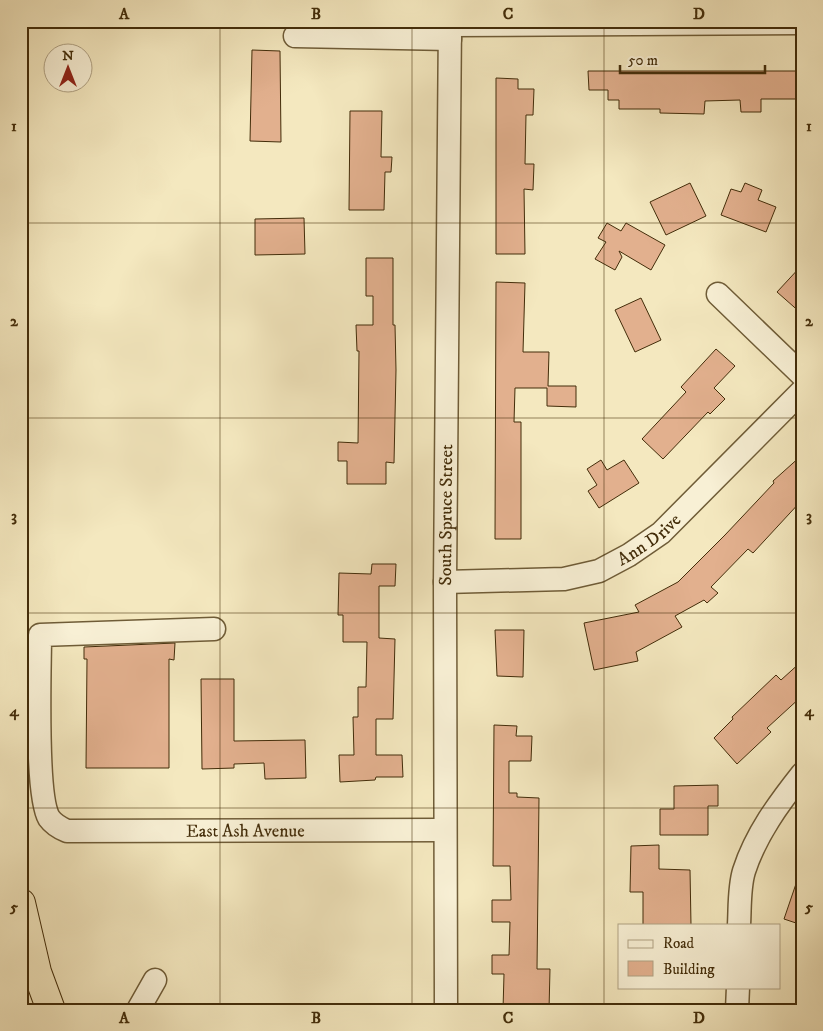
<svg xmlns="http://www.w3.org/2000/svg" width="823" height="1031" font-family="'IM FELL DW Pica',serif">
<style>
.building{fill:#e2b08e;stroke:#432d0a}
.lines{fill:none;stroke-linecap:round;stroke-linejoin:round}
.minor-casing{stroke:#6f5c37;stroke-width:25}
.highway-casing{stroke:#432d0a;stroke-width:30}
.minor{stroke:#f8f0d5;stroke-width:22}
.highway{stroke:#f4e8bf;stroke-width:28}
.grid{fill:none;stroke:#432d0a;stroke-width:1;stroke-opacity:0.55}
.labels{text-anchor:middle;stroke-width:5;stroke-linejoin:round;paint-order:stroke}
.street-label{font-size:18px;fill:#432d0a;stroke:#f8f0d5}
.neatline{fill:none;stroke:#432d0a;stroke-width:2}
.grid-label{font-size:16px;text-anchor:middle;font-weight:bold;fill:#432d0a}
</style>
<rect width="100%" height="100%" fill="#f4e8bf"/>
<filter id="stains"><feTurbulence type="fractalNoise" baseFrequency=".004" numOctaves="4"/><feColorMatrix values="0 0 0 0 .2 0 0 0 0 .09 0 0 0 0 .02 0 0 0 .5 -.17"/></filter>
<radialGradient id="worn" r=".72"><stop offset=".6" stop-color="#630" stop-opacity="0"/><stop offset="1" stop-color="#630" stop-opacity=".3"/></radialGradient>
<g class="building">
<polygon points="252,50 280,51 281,142 250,141"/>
<polygon points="588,71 802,71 802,99 761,99 761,112 741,112 740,100 705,101 704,114 660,113 660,109 619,109 619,100 608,100 608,90 589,90"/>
<polygon points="496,78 518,79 518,89 534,89 533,115 526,115 525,164 534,164 533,190 524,189 525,254 496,254"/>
<polygon points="350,111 382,111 381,157 392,157 391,172 385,172 384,210 349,210"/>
<polygon points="690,183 706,216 666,235 650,202"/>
<polygon points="745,183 762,190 758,200 776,207 766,232 721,215 731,189 741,192"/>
<polygon points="304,218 305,254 255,255 255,219"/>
<polygon points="607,223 621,231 626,223 665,245 651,270 619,251 622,257 615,270 595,259 606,242 598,238"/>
<polygon points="366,258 393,258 393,325 395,325 396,370 394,463 386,462 386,484 347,484 347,461 338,461 338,442 358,443 359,351 357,351 356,325 373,325 373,296 366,296"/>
<polygon points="802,265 802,314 777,292"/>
<polygon points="496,282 525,283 523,352 549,352 548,386 576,386 576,407 547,406 547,388 515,388 514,422 521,422 521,539 495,539"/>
<polygon points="641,298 661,340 635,352 615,310"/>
<polygon points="716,349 735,366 714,388 725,399 710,414 708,412 663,459 642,439 686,392 681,387"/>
<polygon points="802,455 802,500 753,553 748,549 711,587 718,593 707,603 704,600 675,616 682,627 636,652 638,661 594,670 584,623 639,612 635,605 678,582 725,535 774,483 773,481"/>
<polygon points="601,460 607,470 624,460 639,483 599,508 588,491 597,485 587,469"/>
<polygon points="372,564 396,564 395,586 379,586 379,638 395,639 393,719 376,719 376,755 402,755 403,777 376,777 375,780 340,782 339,755 354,755 353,717 358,717 358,687 366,687 367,642 343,642 343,615 338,615 339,573 371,574"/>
<polygon points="495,630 524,630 523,677 497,676"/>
<polygon points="175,643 174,660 169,659 169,768 86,768 87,659 84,659 84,647"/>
<polygon points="802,661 802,696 767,728 771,732 737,764 714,738 733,719 732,717 776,675 781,680"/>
<polygon points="201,679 234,679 234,741 305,740 306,778 265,779 264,763 234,764 234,768 202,769"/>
<polygon points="494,725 517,726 516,736 532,736 531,761 509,761 509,793 517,793 517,797 539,798 537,969 550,969 549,1010 503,1010 504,974 492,974 492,955 509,955 510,922 492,922 492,900 511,900 510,866 493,866"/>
<polygon points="718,785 718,806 708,806 708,835 660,835 660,809 674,809 674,786"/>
<polygon points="659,845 659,869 690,870 691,925 643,925 643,892 630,892 631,846"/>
<polygon points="799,875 802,875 802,925 784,919"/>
</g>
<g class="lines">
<defs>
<g id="minor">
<polyline points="450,25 802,23"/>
<polyline points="295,36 450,39"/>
<polyline points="718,294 802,375"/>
<path id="s1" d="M445,582L564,579L599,571L629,555L661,533L802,391"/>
<path id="s2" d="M214,629L40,635C40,669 35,794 49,818C54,825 60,828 67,831L445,830"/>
<path d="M739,925C740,907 739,887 744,871C756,834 779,803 802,774"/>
<polyline points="138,1010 155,980"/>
<path id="s3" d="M446,1010L445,582L450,21"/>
<polyline points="737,1010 738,987"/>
</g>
<polyline id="highway" points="21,903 37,972 51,1010"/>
</defs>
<use href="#minor" class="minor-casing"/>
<use href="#highway" class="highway-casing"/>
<use href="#minor" class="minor"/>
<use href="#highway" class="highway"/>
</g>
<path class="grid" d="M220,21V1010M412,21V1010M604,21V1010M21,223H802M21,418H802M21,613H802M21,808H802"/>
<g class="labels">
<g class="street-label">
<text dy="6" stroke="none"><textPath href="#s3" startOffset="495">South Spruce Street</textPath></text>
<text dy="6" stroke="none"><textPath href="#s1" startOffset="214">Ann Drive</textPath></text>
<text dy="6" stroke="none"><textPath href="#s2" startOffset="559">East Ash Avenue</textPath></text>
</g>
</g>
<rect width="823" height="1031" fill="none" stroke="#f4e8bf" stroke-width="55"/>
<rect x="618" y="924" width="162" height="65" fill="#f8f0d5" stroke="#b0a284"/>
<rect x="628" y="940" width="25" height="8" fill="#f8f0d5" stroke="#b0a284"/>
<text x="663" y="948" font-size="15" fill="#432d0a">Road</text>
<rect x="628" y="961" width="25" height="15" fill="#e2b08e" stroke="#b0a284"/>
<text x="663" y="974" font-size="15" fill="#432d0a">Building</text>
<g transform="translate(68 68)"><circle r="24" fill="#f8f0d5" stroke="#b0a284"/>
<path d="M0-4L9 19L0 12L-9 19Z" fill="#8f2418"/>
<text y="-8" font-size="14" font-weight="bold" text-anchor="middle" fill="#432d0a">N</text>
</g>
<path d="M620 65v8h145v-8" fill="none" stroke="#432d0a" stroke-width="2.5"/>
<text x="628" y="65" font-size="15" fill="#432d0a" stroke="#f8f0d5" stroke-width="4" paint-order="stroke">50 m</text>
<rect x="28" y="28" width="768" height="976" class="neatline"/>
<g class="grid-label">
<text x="124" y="19">A</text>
<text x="316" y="19">B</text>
<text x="508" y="19">C</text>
<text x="699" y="19">D</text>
<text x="14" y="131">1</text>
<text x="809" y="131">1</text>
<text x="14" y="326">2</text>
<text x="809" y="326">2</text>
<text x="14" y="521">3</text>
<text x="809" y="521">3</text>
<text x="14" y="716">4</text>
<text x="809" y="716">4</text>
<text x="14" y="912">5</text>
<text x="809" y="912">5</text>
<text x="124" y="1023">A</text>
<text x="316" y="1023">B</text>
<text x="508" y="1023">C</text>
<text x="699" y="1023">D</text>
</g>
<rect width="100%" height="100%" filter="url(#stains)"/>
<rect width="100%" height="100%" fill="url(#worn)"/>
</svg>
